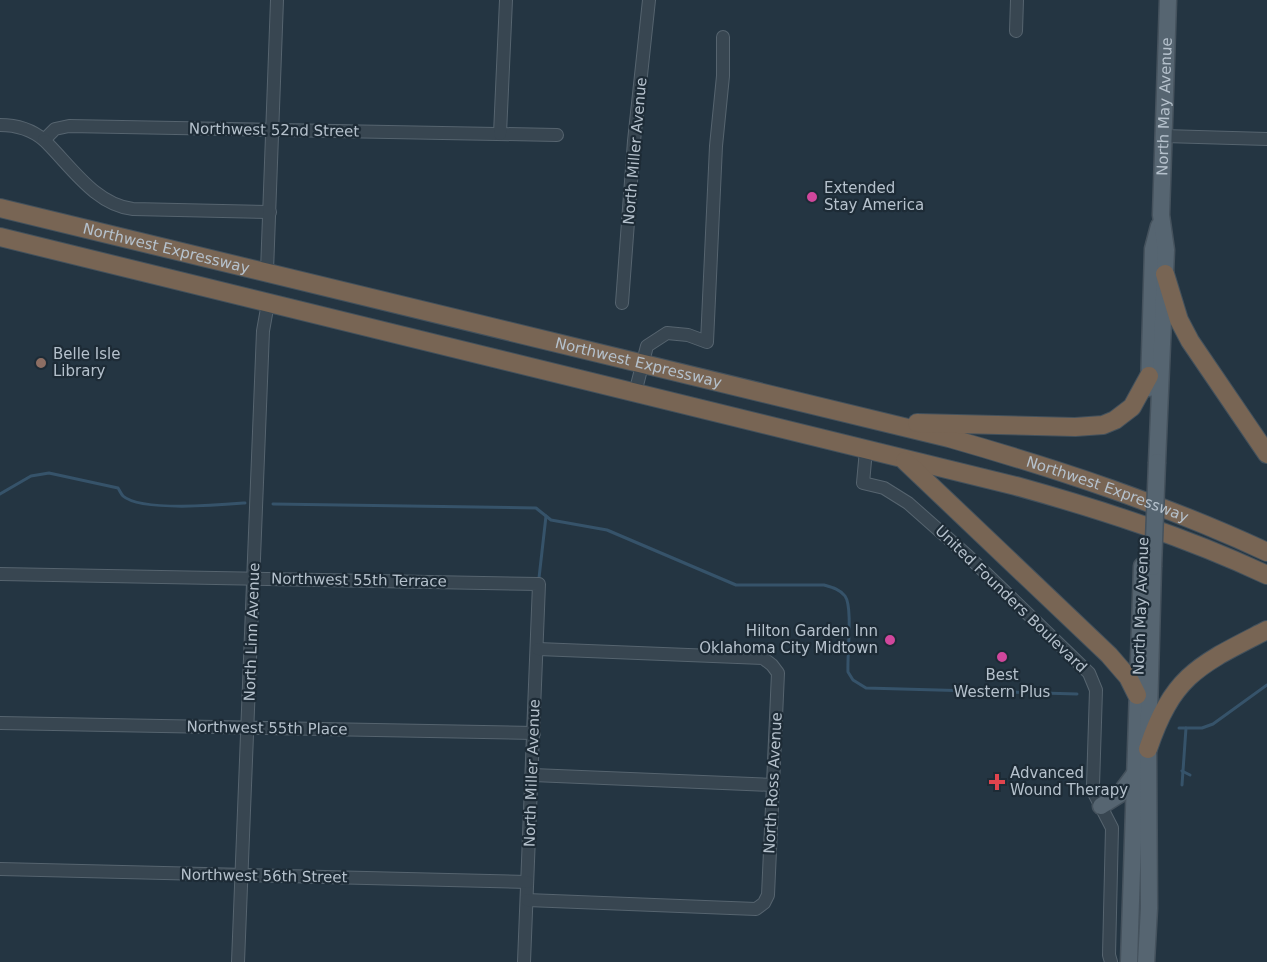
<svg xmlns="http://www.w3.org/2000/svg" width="1267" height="962" font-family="'DejaVu Sans',sans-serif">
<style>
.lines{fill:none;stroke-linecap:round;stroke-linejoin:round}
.stream{stroke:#36536a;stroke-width:3}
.minor-casing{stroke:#56646f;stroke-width:14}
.major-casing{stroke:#45525d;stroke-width:19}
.highway-casing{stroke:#43515c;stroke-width:20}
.minor{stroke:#384651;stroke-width:12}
.major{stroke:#566571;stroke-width:16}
.highway{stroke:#786554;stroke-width:18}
.major-bridge-casing{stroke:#45525d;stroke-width:19;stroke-linecap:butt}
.major-bridge{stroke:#566571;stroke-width:16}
.hotel-dot{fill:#d1479c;stroke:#1d2b36;stroke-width:2}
.education-dot{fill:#8d6e63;stroke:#1d2b36;stroke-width:2}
.health-dot{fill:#e0444e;stroke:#1d2b36;stroke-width:2}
.labels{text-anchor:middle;stroke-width:4.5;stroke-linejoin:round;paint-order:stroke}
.street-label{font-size:15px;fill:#b5c1cc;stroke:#1d2b36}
.poi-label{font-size:15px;fill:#b5c1cc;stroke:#1d2b36;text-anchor:start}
</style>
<rect width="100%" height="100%" fill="#243542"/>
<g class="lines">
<g class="stream">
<path d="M0,494L31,476L49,473L118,488C120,491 121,494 123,496C141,512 221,505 245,503"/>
<path d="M273,504L536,508L551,520L607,530L736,585H824C831,587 840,589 845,596C853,607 847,655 848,672L853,680L866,688L1077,694"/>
<polyline points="539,578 546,516"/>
<polyline points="1179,728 1202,728 1213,724 1267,685"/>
<polyline points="1182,771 1190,775"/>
<polyline points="1182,785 1186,728"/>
</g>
<defs>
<g id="minor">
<polyline points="1016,31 1017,0"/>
<path d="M0,125C17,125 31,129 44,140L55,129L69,126L557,135"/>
<polyline points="500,134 506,0"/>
<polyline points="1164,136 1267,139"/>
<path d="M44,140C70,165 95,205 133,209L270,212"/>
<polyline points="267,271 277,0"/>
<polyline points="622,303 634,141 649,0"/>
<polyline points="635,393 647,346 667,333 688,335 707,342 716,146 723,76 723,37"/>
<polyline points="866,450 863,483 884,488 908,503 968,556 1089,673 1096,690 1093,786 1095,795 1112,828 1109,955 1111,962"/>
<polyline points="0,574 539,584 524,962"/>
<polyline points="0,723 534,733"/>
<polyline points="533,775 773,785"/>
<polyline points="0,869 527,882"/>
<polyline points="527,900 756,909 764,903 768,895 778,673 772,665 763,658 538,649"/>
<polyline points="238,962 263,331 268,303"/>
</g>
<g id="major">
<polyline points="1149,388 1153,249 1159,226"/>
<path id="s1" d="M1157,462L1166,250L1161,215L1168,0"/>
<polyline points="1101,806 1120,794 1134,775"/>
<polyline points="1129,962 1142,566"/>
<polyline points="1146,962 1149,908 1148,749 1153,567"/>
</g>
<g id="highway">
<path id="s2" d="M0,208L949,438C1057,469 1164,504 1267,552"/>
<path d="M0,237L1016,486C1102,510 1186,537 1267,575"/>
<polyline points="1165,274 1179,320 1190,341 1267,454"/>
<polyline points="917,423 1075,427 1103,425 1115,420 1132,407 1149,376"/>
<polyline points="905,461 1109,655 1128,677 1137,695"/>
<path d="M1148,749C1173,674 1201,664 1267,630"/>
</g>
</defs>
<use href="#minor" class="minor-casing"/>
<use href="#major" class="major-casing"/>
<use href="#highway" class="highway-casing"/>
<use href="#minor" class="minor"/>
<use href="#major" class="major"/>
<use href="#highway" class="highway"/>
<defs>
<polyline id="major-bridge" points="1153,567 1157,462"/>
</defs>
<use href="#major-bridge" class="major-bridge-casing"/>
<use href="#major-bridge" class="major-bridge"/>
</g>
<g class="hotel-dot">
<circle cx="812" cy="197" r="6"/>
<circle cx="890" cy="640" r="6"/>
<circle cx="1002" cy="657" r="6"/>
</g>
<circle class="education-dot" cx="41" cy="363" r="6"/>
<path class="health-dot" d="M994 773h6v6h6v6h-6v6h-6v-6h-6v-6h6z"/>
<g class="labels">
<g class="street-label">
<text dy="5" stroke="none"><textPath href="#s1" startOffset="356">North May Avenue</textPath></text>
<text transform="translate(274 130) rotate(1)" y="5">Northwest 52nd Street</text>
<text transform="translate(635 151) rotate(-85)" y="5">North Miller Avenue</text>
<text dy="5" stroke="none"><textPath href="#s2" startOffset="171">Northwest Expressway</textPath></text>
<text dy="5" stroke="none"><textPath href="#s2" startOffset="657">Northwest Expressway</textPath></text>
<text dy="5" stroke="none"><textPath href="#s2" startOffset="1143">Northwest Expressway</textPath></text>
<text transform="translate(359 580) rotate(1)" y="5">Northwest 55th Terrace</text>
<text transform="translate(1011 599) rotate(44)" y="5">United Founders Boulevard</text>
<text transform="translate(1141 606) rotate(-88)" y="5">North May Avenue</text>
<text transform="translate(252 632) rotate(-88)" y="5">North Linn Avenue</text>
<text transform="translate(267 728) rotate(1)" y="5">Northwest 55th Place</text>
<text transform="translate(532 773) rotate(-88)" y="5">North Miller Avenue</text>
<text transform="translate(773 783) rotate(-87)" y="5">North Ross Avenue</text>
<text transform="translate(264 876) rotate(1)" y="5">Northwest 56th Street</text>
</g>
<g class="poi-label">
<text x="824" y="193">Extended<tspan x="824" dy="17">Stay America</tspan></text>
<text x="53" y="359">Belle Isle<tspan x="53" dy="17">Library</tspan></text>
<text x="878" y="636" text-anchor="end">Hilton Garden Inn<tspan x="878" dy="17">Oklahoma City Midtown</tspan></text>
<text x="1002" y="680" text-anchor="middle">Best<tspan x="1002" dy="17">Western Plus</tspan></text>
<text x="1010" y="778">Advanced<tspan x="1010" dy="17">Wound Therapy</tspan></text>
</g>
</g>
</svg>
